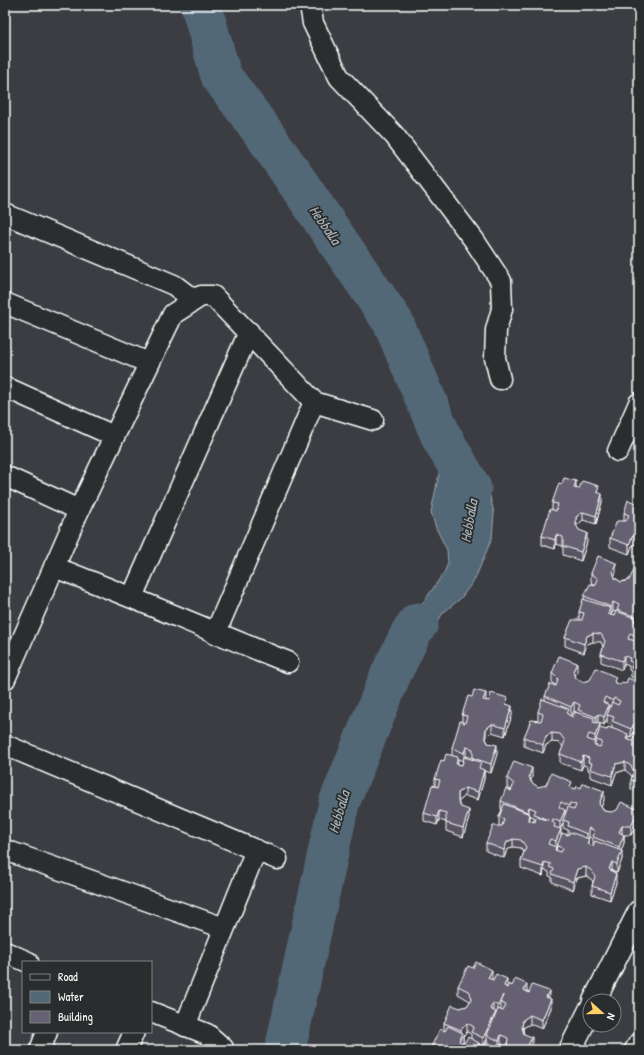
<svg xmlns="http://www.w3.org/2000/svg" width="644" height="1055" font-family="'Patrick Hand',sans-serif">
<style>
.water{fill:#536876;stroke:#98a4ad}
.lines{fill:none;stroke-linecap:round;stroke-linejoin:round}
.river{stroke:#536876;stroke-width:41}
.street-casing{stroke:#fff;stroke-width:23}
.secondary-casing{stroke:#fff;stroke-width:25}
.highway-casing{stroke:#fff;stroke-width:25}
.street{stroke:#2a2d2e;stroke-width:20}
.secondary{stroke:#2a2d2e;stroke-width:22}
.highway{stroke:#2a2d2e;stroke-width:22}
.wall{fill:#585363;stroke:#fff;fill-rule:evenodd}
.shaded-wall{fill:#474450;stroke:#fff}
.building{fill:#666173;stroke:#fff}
.labels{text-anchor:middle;stroke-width:3.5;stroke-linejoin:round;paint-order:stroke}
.water-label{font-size:15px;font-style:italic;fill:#a9b4ba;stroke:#2a2d2e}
</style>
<rect width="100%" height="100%" fill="#3c3d43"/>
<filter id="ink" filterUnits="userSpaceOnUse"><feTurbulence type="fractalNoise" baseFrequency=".025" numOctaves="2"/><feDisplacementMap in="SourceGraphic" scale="8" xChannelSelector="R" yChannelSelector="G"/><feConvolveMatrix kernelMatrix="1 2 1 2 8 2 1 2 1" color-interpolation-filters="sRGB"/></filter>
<g filter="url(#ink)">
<polygon class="water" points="452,436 459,444 473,474 485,484 489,492 494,513 492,538 475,579 461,598 443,613 424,642 419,657 408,667 391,674 383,666 385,650 393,632 425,600 445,571 448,563 447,550 436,528 431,512 442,459 440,446 442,438"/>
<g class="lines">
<g class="river">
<polyline points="201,5 221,76 265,135 393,322 442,438 471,488"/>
<polyline points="285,1050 339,803 391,674 412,631 418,623"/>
</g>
<defs>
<g id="street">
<polyline points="310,5 313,23 339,77 394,135 474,240 501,281 502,309 496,330 495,358 500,379"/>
<polyline points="5,214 174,285 194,300"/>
<polyline points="5,303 149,363"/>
<polyline points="5,387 114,436"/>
<polyline points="618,451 639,403"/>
<polyline points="5,476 79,510"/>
<path d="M54,567C133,597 210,631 288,662"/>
<polyline points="132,597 249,332"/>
<polyline points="215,634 314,402"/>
<polyline points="5,679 79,510 173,314 201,296 213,296 314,402 373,420"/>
<polyline points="5,745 277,859"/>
<polyline points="5,850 224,928"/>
<polyline points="5,952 28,962"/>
<polyline points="151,1012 207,1034 223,1048 222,1050"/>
<polyline points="185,1026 256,850"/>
<polyline points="40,1050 47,1032"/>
<polyline points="126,1050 134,1032"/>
</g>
<g id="secondary">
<polyline points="594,1001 639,912"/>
<polyline points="570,1050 590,1010"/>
</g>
<polyline id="highway" points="636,1050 639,1045"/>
</defs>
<use href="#street" class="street-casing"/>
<use href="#secondary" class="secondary-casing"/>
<use href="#highway" class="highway-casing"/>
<use href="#street" class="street"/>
<use href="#secondary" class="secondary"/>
<use href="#highway" class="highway"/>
</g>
<g class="wall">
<polygon points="576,488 599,493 602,502 596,524 583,520 576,526 579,530 587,542 581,561 563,555 563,546 556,544 555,549 542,545 542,536 552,510 552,503"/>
<polygon points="639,504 639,543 638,543 632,546 629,554 610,547 610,538 624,521 624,513"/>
<path d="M639,570V679L631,677V671L629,670V666L624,664L622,670L601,662V654L603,647L601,642H593L587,644L584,653L565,646V637L579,620V612L584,599V596L595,586L591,582V573L616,572L614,576L615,578L621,582L629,580ZM613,611L616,612L614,616L611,615Z"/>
<path d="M577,672L575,676L576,678L582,682L616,683L620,685L626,683H639V792L631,789V780L632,777L631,775L625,770L616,773L612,785L590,777V771L588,770V767L583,765L581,770L560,763V754L563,747L560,743L552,742L546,745L543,753L524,746V737L538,720V712L545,700V696L556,686L552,682V673ZM574,711L578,713L573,717L571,716ZM607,719V723L612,725V728L607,730L600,729L597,723L598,722L604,725ZM634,732L637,734V737L632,741L628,740V736L631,737Z"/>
<path d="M486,701L508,705L512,715L505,736L492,732L486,738L488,743L497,754L491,773L484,771V779L478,800L465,796L458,802L461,807L469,818L463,837L446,831V822L439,820L437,825L424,821V813L435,786V779L444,761L452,755V748L462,722V715ZM466,756L473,758V760L466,758ZM458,759L463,761L462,765L458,764Z"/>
<path d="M532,776L531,780V782L538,787L572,788L604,800L601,807L604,811L639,818L631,835H624V843L621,851L622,859L617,873L612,871L616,883L610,900L592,894V886L593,882L592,880L586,876L577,878L573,890L552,882V877L549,876V872L544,870L543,876L521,868V860L524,852L521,848L513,847L507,850L504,858L486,851V843L499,826V817L502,810L501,809V801L511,790L507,787V778ZM530,816L534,817V822L530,820ZM563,823V828L568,830V835H561L560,829ZM589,837L593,839V846L589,845L588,839Z"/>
<path d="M491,979L507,988L527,991L549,998L551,1008L542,1029L530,1024L523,1028V1030L524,1034L532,1046L530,1050H503L507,1049V1046L501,1044L499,1049H498V1050L484,1049L487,1042V1039L483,1046L479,1044V1050H430V1049L444,1031V1023L460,1008L467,1006L470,1002V1001L458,994V986L492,979ZM467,1032L471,1034V1039L464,1043H463V1036Z"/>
</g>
<g class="shaded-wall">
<polygon points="576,481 576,490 574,488"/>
<polygon points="602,494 602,502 596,524 596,516"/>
<polygon points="583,512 583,520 576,526 576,533 576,517"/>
<polygon points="587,533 587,542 581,561 581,552"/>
<polygon points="638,534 638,543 632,546 629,554 629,545 632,537"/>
<polygon points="556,535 556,544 555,549 555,540"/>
<polygon points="616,563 616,572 613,580 613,571"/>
<polygon points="613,602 613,611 611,616 611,607"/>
<polygon points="637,614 637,622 636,626 636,617"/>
<polygon points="639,628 639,637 637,640 636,644 636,636"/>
<polygon points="593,633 593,642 587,644 584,653 584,644 587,636"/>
<polygon points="624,656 624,664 622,670 622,661"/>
<polygon points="577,663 577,672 573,680 573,671"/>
<polygon points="486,693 486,702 483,700"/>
<polygon points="574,702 574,711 571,716 571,707"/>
<polygon points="609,705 609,714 607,715 607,719 604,725 604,717"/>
<polygon points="512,706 512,715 505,736 505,728"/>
<polygon points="598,714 598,722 596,726 596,717"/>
<polygon points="492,724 492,732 486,738 486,729"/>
<polygon points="600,724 600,733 596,740 595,744 595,736"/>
<polygon points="634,724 634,732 631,737 631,729"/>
<polygon points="552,733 552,742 546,745 543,753 543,745 546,736"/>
<polygon points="497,745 497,754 491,773 491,764"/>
<polygon points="466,747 466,756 464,761 464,753"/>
<polygon points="583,756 583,765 581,770 581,762"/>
<polygon points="625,762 625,770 616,773 612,785 612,776 616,764"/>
<polygon points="532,768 532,776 529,785 529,776"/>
<polygon points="484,770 484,779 478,800 478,792"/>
<polygon points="465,788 465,796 458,802 458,793"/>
<polygon points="604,791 604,800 599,813 599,804"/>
<polygon points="529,807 529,815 527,821 527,812"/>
<polygon points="469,810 469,818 463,837 463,828"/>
<polygon points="565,810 565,819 563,820 563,823 560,830 560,822"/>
<polygon points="639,810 639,818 631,835 631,826"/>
<polygon points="439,811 439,820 437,825 437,817"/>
<polygon points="622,826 622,834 619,832"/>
<polygon points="589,828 589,837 587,842 587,834"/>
<polygon points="561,829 561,838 557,846 556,850 556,841"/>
<polygon points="624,835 624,843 619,856 619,847"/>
<polygon points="513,839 513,847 507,850 504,858 504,850 507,842"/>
<polygon points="622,851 622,859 617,873 617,864"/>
<polygon points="544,862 544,870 543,876 543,867"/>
<polygon points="612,862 612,871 609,869"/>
<polygon points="586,867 586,876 577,878 573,890 573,882 577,869"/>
<polygon points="616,874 616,883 610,900 610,892"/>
<polygon points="492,970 492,979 488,986 488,978"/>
<polygon points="507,979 507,988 504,986"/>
<polygon points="527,984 527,992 524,990"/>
<polygon points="549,991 549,1000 546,997"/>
<polygon points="503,995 501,1003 501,1009 498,1014 498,1006"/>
<polygon points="551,999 551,1008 542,1029 542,1020"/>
<polygon points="493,1003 493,1012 490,1009"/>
<polygon points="496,1012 496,1021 487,1035 487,1039 483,1046 483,1038"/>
<polygon points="530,1015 530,1024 523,1028 522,1036 522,1027 523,1020"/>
<polygon points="467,1023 467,1032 463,1036 463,1042 459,1049 459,1041 461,1038 461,1030"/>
<polygon points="501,1035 501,1044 499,1049 499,1041"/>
<polygon points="532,1037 532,1046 530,1050 526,1050"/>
<polygon points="479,1043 479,1050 475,1050"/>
</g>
<g class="building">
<polygon points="564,478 576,481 574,488 579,489 582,481 599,486 597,492 602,494 596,516 583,512 576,517 576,525 579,530 587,533 581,552 563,546 563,537 556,535 555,540 542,536 550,509 556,511 558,504 552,503 559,483 562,484"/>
<polygon points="628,500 639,504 639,534 638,534 632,537 629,545 610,538 617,521 626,521 629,515 624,513"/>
<polygon points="598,556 616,563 613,571 615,578 621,582 629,580 635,568 639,570 639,615 637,614 636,617 617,610 619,605 613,602 611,607 584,596 590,584 595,586 598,579 591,573"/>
<polygon points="583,599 610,608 608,614 614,616 616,611 635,618 634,621 639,623 639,628 636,636 630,633 628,639 636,641 635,644 639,646 639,671 631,668 633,663 629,661 630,658 624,656 622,661 601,654 605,641 601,634 593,633 587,636 584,644 565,637 572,620 582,620 584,613 579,612"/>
<polygon points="639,633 639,641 637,640"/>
<polygon points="559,656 577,663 573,671 576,678 582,682 590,680 596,668 616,677 614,682 620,685 622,682 626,683 628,678 639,683 639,726 634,724 631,729 612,721 614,717 607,715 612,702 618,705 620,701 614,698 613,701 605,697 603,702 609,705 604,717 598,714 596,717 578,710 580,705 574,702 571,707 545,696 550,684 556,686 558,679 552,673"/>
<polygon points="474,690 486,693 483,700 489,701 491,693 508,698 506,704 512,706 505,728 492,724 486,729 485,737 488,743 497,745 491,764 473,758 473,749 466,747 464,753 452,748 460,721 465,723 467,716 462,715 468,696 472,697"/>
<polygon points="542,699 569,709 567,714 573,717 575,712 594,718 593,722 600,724 595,736 589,734 587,739 595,742 594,745 600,747 602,742 596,740 600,728 607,730 608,727 628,734 626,739 632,741 634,736 639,738 639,783 631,780 634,772 631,766 625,762 616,764 612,776 590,769 592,763 588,762 589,758 583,756 581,762 560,754 565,741 560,734 552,733 546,736 543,745 524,737 531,720 541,721 543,714 538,712"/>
<polygon points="639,727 639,733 637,732"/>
<polygon points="446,754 458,757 456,764 462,765 464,757 481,762 479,768 484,770 478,792 465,788 458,793 458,801 461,807 469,810 463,828 446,823 446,813 439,811 437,817 424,813 432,785 438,787 440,780 435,779 441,760 444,761"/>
<polygon points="514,761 532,768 529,776 531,782 538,787 546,785 551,773 572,782 570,787 576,789 577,786 581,788 583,783 604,791 599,804 604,811 611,812 617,810 621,802 639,810 631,826 622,826 619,832 624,835 619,847 593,837 595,831 589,828 587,834 568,826 569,822 563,820 568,807 574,810 576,805 570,803 569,806 561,802 559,807 565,810 560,822 553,819 552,822 555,824 554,827 561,829 556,841 550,839 548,844 556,847 555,850 561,852 563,848 557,846 562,833 568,835 570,832 589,839 587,844 593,846 595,841 622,851 617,864 612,862 609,869 616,874 610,892 592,886 595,877 592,871 586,867 577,869 573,882 552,874 554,869 549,867 551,864 544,862 543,867 521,860 526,847 521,840 513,839 507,842 504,850 486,843 493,826 502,826 504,819 499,817 504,804 530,814 528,820 535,822 536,817 548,820 534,814 536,810 529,807 527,812 501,801 506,788 511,791 514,784 507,778"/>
<polygon points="476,962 492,970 488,978 493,980 496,974 507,979 504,986 507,988 509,984 512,986 515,979 527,984 524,990 529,993 532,985 549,991 546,997 551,999 542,1020 530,1015 523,1020 522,1027 524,1034 532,1037 526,1050 513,1050 507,1047 508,1038 501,1035 499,1041 487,1035 498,1009 503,1011 506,1005 501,1003 503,995 498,1006 493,1003 490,1009 496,1012 483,1038 471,1032 474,1027 467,1023 461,1030 444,1023 452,1005 460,1008 467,1006 471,1000 470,992 458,986 468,966 473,968"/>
<polygon points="448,1026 463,1033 459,1041 464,1043 468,1037 479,1043 475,1049 477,1050 432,1050 430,1049 440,1029 445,1031"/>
<polygon points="487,1042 498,1047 497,1050 479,1050 480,1048 484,1049"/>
<polygon points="504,1048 509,1050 503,1050"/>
</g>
</g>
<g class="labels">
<g class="water-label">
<text transform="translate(325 225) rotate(55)" y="5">Hebballa</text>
<text transform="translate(469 521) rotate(-80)" y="5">Hebballa</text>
<text transform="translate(339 812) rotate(-74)" y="5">Hebballa</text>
</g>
</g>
<rect width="644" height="1055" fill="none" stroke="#2a2d2e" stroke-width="20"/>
<rect x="10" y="10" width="624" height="1035" fill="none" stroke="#fff" stroke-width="1.5" filter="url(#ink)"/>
<rect x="22" y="961" width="130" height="72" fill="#2a2d2e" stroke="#7f8182"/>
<rect x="30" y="974" width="20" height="6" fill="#2a2d2e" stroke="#7f8182"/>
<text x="58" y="981" font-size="12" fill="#ffffff">Road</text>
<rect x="30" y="991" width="20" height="12" fill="#536876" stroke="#7f8182"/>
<text x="58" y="1001" font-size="12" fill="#ffffff">Water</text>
<rect x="30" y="1011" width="20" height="12" fill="#666173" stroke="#7f8182"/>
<text x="58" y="1021" font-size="12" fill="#ffffff">Building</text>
<g transform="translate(602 1013) rotate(111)"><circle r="19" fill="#2a2d2e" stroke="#7f8182"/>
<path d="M0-3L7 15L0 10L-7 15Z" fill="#ffd166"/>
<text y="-6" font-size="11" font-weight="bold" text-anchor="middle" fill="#ffffff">N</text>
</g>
</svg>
